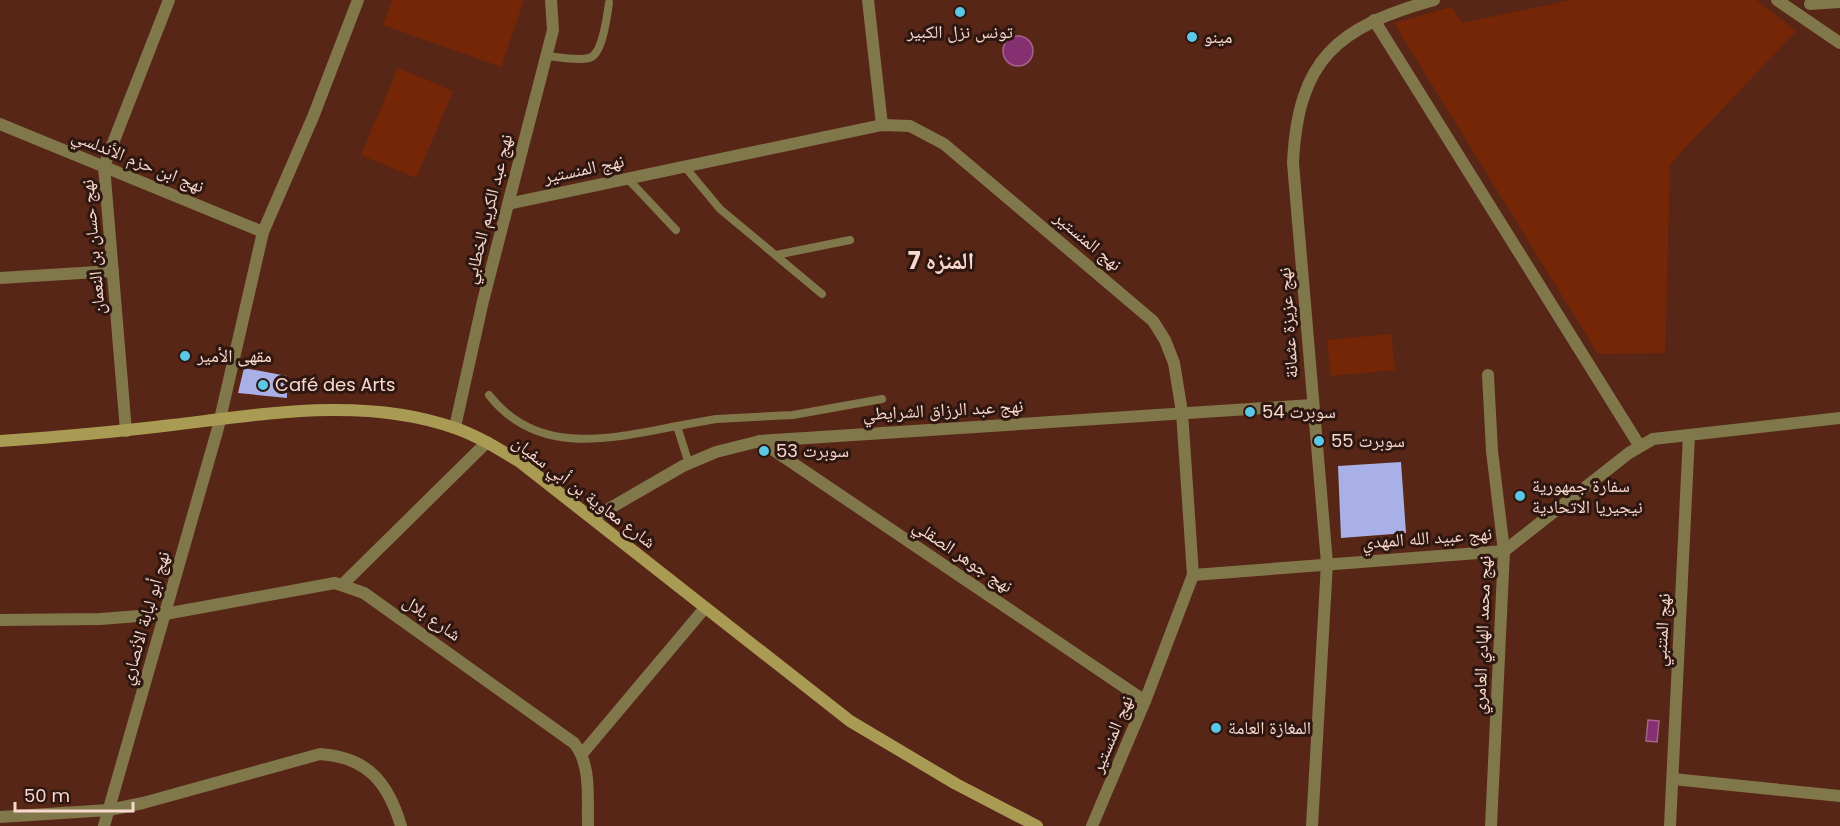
<svg xmlns="http://www.w3.org/2000/svg" width="1840" height="826" font-family="Poppins,'Noto Naskh Arabic',sans-serif">
<style>
.green{fill:#752607}
.water{fill:#853070;stroke:#a8628c;stroke-width:1.5}
.building{fill:#a9b0e7}
.lines{fill:none;stroke-linecap:round;stroke-linejoin:round}
.service{stroke:#80774b;stroke-width:8}
.pedestrian{stroke:#80774b;stroke-width:12}
.minor{stroke:#80774b;stroke-width:12}
.secondary{stroke:#a99b53;stroke-width:12}
.poi-dot{fill:#5ac8e6;stroke:#2e1710;stroke-width:2}
.labels{text-anchor:middle;stroke-width:6;stroke-linejoin:round;paint-order:stroke}
.poi-label{font-size:18px;fill:#f9d8ce;stroke:#2e1710;text-anchor:start}
.street-label{font-size:18px;fill:#f9d8ce;stroke:#2e1710}
.district-label{font-size:24px;font-weight:bold;fill:#f9d8ce;stroke:#2e1710}
</style>
<rect width="100%" height="100%" fill="#582616"/>
<g class="green">
<polygon points="392,0 524,0 501,67 383,25"/>
<polygon points="1571,0 1756,0 1796,31 1670,164 1665,353 1598,354 1394,23 1452,7 1462,23"/>
<polygon points="398,68 453,91 416,178 361,155"/>
<polygon points="1391,334 1395,370 1331,376 1327,340"/>
</g>
<g class="water">
<circle cx="1018" cy="51" r="15"/>
<polygon points="1648,720 1659,721 1657,742 1646,741"/>
</g>
<g class="building">
<polygon points="244,368 287,376 287,398 238,393"/>
<polygon points="1401,462 1406,533 1341,538 1338,466"/>
</g>
<g class="lines">
<g class="service">
<path d="M546,56C559,57 576,61 589,58C603,55 607,15 609,3"/>
<polyline points="685,167 720,209 822,294"/>
<polyline points="628,179 676,230"/>
<polyline points="776,255 850,240"/>
<path d="M489,395C537,457 610,439 677,426L689,464"/>
<polyline points="677,426 716,419 793,415 882,399"/>
</g>
<g class="pedestrian">
<polyline points="343,584 487,442"/>
<polyline points="582,754 704,609"/>
</g>
<g class="minor">
<polyline points="868,0 882,125"/>
<polyline points="1777,0 1840,43"/>
<polyline points="1810,4 1840,2"/>
<polyline points="1374,20 1639,445"/>
<polyline points="0,124 263,232"/>
<polyline points="508,204 882,125 910,126 944,144 1153,321 1165,340 1174,363 1182,412 1193,575 1145,701 1092,826"/>
<polyline points="0,278 113,271"/>
<polyline points="1488,375 1492,451 1504,551 1491,826"/>
<polyline points="455,427 483,301 553,30 551,0"/>
<polyline points="126,431 104,166 169,0"/>
<polyline points="760,441 1145,701"/>
<polyline points="593,518 683,466 716,452 760,441 1312,405"/>
<polyline points="1193,575 1504,551 1629,453 1653,439 1840,418"/>
<path d="M0,620L100,619L165,614L335,583L364,593L574,743C592,765 587,799 588,826"/>
<polyline points="1673,779 1840,796"/>
<path d="M0,817L109,810L143,803L320,754C367,757 388,782 401,826"/>
<polyline points="104,826 218,428 263,232 313,117 358,0"/>
<path d="M1312,826L1327,563L1293,163C1298,59 1337,27 1434,0"/>
<polyline points="1670,826 1689,435"/>
</g>
<path class="secondary" d="M0,441C57,437 115,432 172,425C265,414 364,396 455,428C478,436 499,449 520,462L850,721L956,784L1037,826"/>
</g>
<g class="poi-dot">
<circle cx="960" cy="12" r="6"/>
<circle cx="1192" cy="37" r="6"/>
<circle cx="185" cy="356" r="6"/>
<circle cx="263" cy="385" r="6"/>
<circle cx="1250" cy="412" r="6"/>
<circle cx="1319" cy="441" r="6"/>
<circle cx="764" cy="451" r="6"/>
<circle cx="1520" cy="496" r="6"/>
<circle cx="1216" cy="728" r="6"/>
</g>
<g class="labels">
<g class="poi-label">
<text x="960" y="38" text-anchor="middle">تونس نزل الكبير</text>
<text x="1204" y="43">مينو</text>
<text x="197" y="362">مقهى الأمير</text>
<text x="275" y="391">Café des Arts</text>
<text x="1262" y="418">سوبرت 54</text>
<text x="1331" y="447">سوبرت 55</text>
<text x="776" y="457">سوبرت 53</text>
<text x="1532" y="492">سفارة جمهورية<tspan x="1532" dy="21">نيجيريا الاتحادية</tspan></text>
<text x="1228" y="734">المغازة العامة</text>
</g>
<g class="street-label">
<text transform="translate(138 161) rotate(22)" y="6">نهج ابن حزم الأندلسي</text>
<text transform="translate(584 169) rotate(-12)" y="6">نهج المنستير</text>
<text transform="translate(488 209) rotate(-76)" y="6">نهج عبد الكريم الخطابي</text>
<text transform="translate(1088 241) rotate(40)" y="6">نهج المنستير</text>
<text transform="translate(93 247) rotate(-95)" y="6">نهج حسان بن النعمان</text>
<text transform="translate(1288 323) rotate(-94)" y="6">نهج عزيزة عثمانة</text>
<text transform="translate(943 410) rotate(-3)" y="6">نهج عبد الرزاق الشرايطي</text>
<text transform="translate(584 492) rotate(37)" y="6">شارع معاوية بن أبي سفيان</text>
<text transform="translate(1427 538) rotate(-4)" y="6">نهج عبيد الله المهدي</text>
<text transform="translate(963 556) rotate(34)" y="6">نهج جوهر الصقلي</text>
<text transform="translate(145 618) rotate(-74)" y="6">نهج أبو لبابة الأنصاري</text>
<text transform="translate(432 618) rotate(35)" y="6">شارع بلال</text>
<text transform="translate(1662 630) rotate(-87)" y="6">نهج المتنبي</text>
<text transform="translate(1482 635) rotate(-88)" y="6">نهج محمد الهادي العامري</text>
<text transform="translate(1112 734) rotate(-67)" y="6">نهج المنستير</text>
</g>
<g class="district-label">
<text x="941" y="269">المنزه 7</text>
</g>
</g>
<path d="M15 802v9h118v-9" fill="none" stroke="#f9d8ce" stroke-width="3"/>
<text x="24" y="802" font-size="18" fill="#f9d8ce" stroke="#2e1710" stroke-width="4.5" paint-order="stroke">50 m</text>
</svg>
